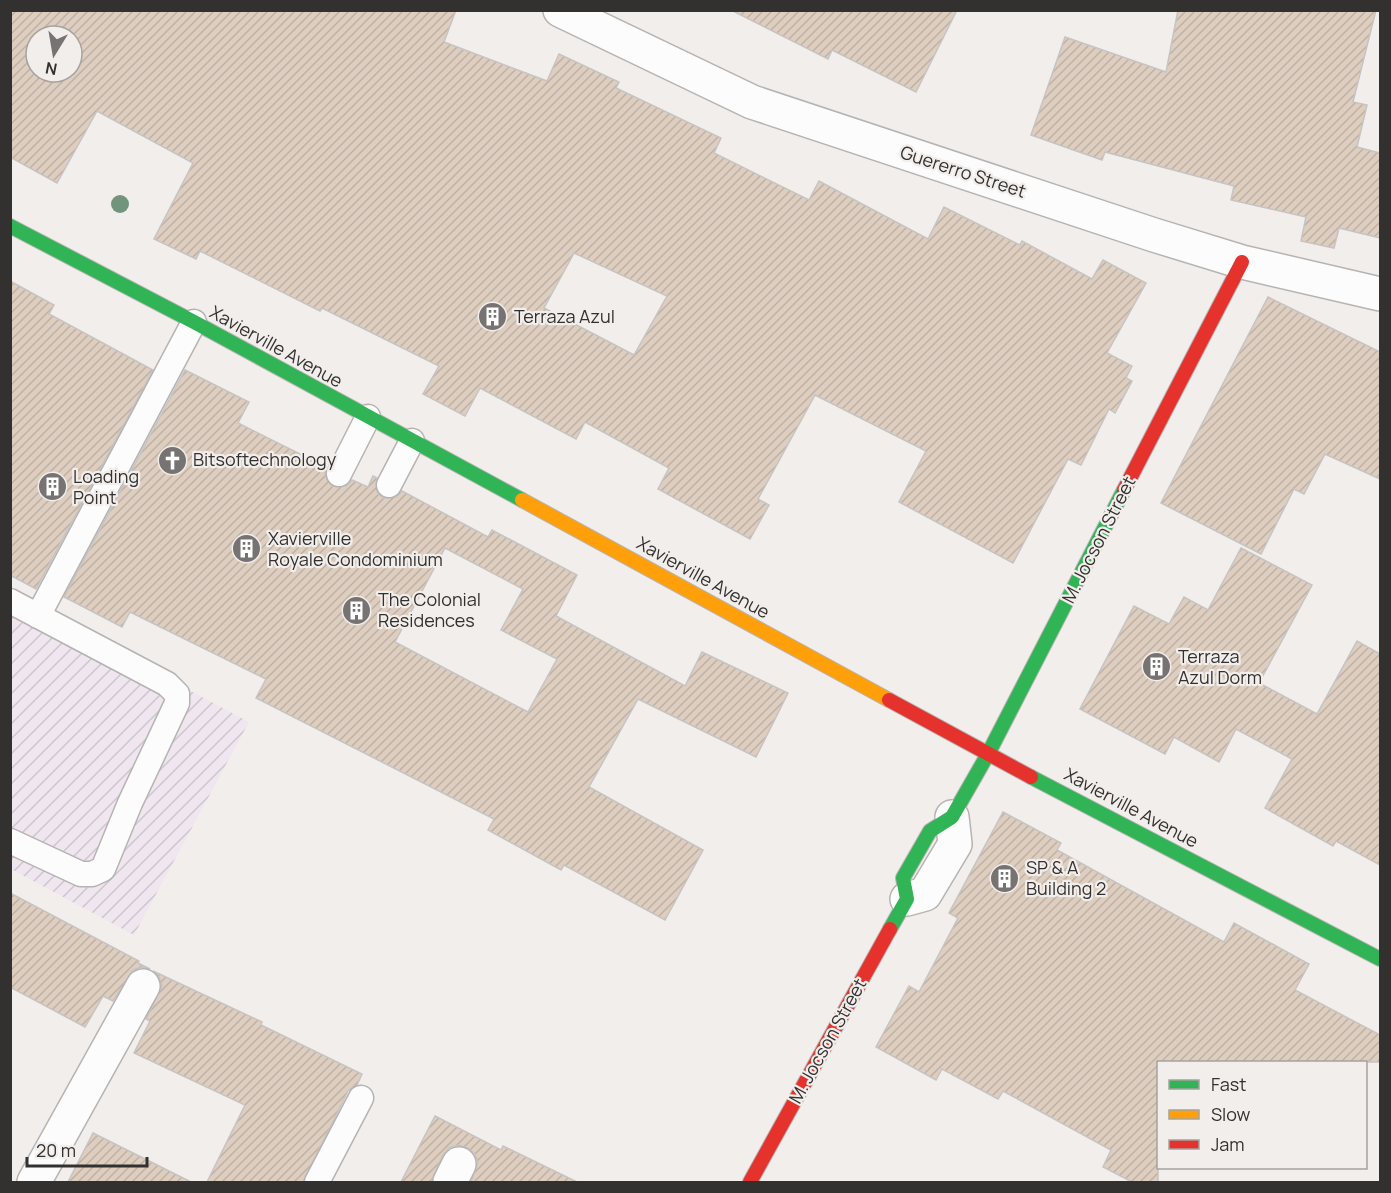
<svg xmlns="http://www.w3.org/2000/svg" width="1391" height="1193" font-family="Manrope,sans-serif">
<style>
.industrial{fill:url(#industrial-furrows)}
.building{fill:url(#building-hatch);stroke:#c6c4c3;stroke-width:1.5;fill-rule:evenodd}
.lines{fill:none;stroke-linecap:round;stroke-linejoin:round}
.lane-casing{stroke:#b6b4b2;stroke-width:27}
.street-casing{stroke:#b6b4b2;stroke-width:36}
.fast-casing{stroke:#b6b4b2;stroke-width:16}
.slow-casing{stroke:#b6b4b2;stroke-width:16}
.jam-casing{stroke:#b6b4b2;stroke-width:16}
.lane{stroke:#fdfcfc;stroke-width:24}
.street{stroke:#fdfcfc;stroke-width:33}
.fast{stroke:#30b455;stroke-width:14}
.slow{stroke:#ff9f0a;stroke-width:14}
.jam{stroke:#e5322d;stroke-width:14}
.tree{fill:#71947c}
.labels{text-anchor:middle;stroke-width:4.5;stroke-linejoin:round;paint-order:stroke}
.street-label{font-size:18px;fill:#333130;stroke:#f2eeeb}
.poi-label{font-size:18px;fill:#333130;stroke:#f2eeeb;text-anchor:start}
</style>
<defs>
<pattern id="industrial-furrows" width="10" height="10" patternUnits="userSpaceOnUse" patternTransform="scale(1.5)"><rect width="10" height="10" fill="#efe6f0"/><path d="M-1 1l2-2M0 10L10 0M9 11l2-2" fill="none" stroke="#cdc6ce"/></pattern>
<pattern id="building-hatch" width="6" height="6" patternUnits="userSpaceOnUse" patternTransform="scale(1.5)"><rect width="6" height="6" fill="#decebf"/><path d="M-1 1l2-2M0 6l6-6M5 7l2-2" fill="none" stroke="#bfb1a4"/></pattern>
</defs>
<rect width="100%" height="100%" fill="#f1eeec"/>
<polygon class="industrial" points="10,595 249,722 134,935 11,869"/>
<g class="building">
<path d="M10,10H456L444,42L547,81L559,54L619,82L616,88L721,138L714,153L809,200L819,181L928,239L944,207L1020,245L1022,241L1092,279L1103,260L1146,283L1107,353L1132,366L1126,378L1132,381L1115,413L1109,409L1081,465L1068,459L1013,563L899,502L926,451L815,395L758,499L769,505L750,539L658,489L669,468L585,422L576,439L480,388L465,416L423,394L439,366L322,308L320,311L200,251L196,259L154,239L193,163L97,111L57,183L10,157ZM36,36H72V72H36ZM574,253L667,296L634,355L544,308Z"/>
<polygon points="731,10 957,10 916,92 832,50 828,59"/>
<polygon points="1178,10 1376,10 1353,102 1367,105 1357,147 1380,153 1380,238 1339,228 1334,248 1301,241 1306,217 1231,200 1234,186 1105,152 1102,160 1031,135 1065,37 1166,72"/>
<polygon points="10,281 54,305 49,314 153,370 36,589 10,575"/>
<polygon points="1268,297 1380,352 1380,479 1325,454 1304,494 1294,489 1261,554 1161,503"/>
<path d="M185,370L249,402L238,423L326,467L325,475L332,486H346L352,480L368,487L373,476L377,478V492L383,498L396,497L402,491L488,537L492,530L577,575L556,616L685,686L702,652L788,693L756,757L638,699L589,787L703,850L665,920L564,865L561,870L488,830L494,819L256,698L266,679L130,612L122,627L64,597ZM445,548L523,589L501,630L557,659L528,712L395,642Z"/>
<polygon points="1241,548 1312,585 1259,683 1317,714 1357,641 1380,654 1380,865 1336,841 1333,846 1265,808 1292,759 1236,729 1219,762 1174,737 1165,754 1080,709 1134,606 1169,624 1184,597 1208,610"/>
<polygon points="1003,812 1061,843 1057,850 1224,942 1234,923 1309,964 1295,990 1380,1035 1380,1062 1158,1062 1158,1182 1132,1182 1103,1167 1111,1150 1003,1091 998,1099 942,1069 936,1080 876,1047 909,986 919,992 958,918 949,913"/>
<polygon points="10,893 139,961 138,963 150,969 142,967 133,970 113,1001 103,996 85,1027 10,987"/>
<polygon points="153,971 262,1022 261,1025 362,1074 357,1085 348,1091 303,1182 207,1182 245,1105 134,1053 150,1021 146,1019 162,986 159,977"/>
<polygon points="435,1116 501,1150 503,1146 577,1182 471,1182 478,1162 475,1154 468,1148 458,1145 449,1148 443,1155 431,1182 401,1182"/>
<polygon points="93,1133 191,1182 68,1182"/>
</g>
<g class="lines">
<defs>
<g id="lane">
<polyline points="339,474 368,417"/>
<polyline points="389,485 412,441"/>
<polyline points="10,601 167,684 177,694 177,703 130,803 103,869 92,874 81,874 10,841"/>
<polyline points="38,616 194,322"/>
<polyline points="317,1182 361,1098"/>
</g>
<g id="street">
<polyline points="560,10 752,102 1154,235 1242,262 1380,294"/>
<polyline points="907,899 925,894 955,844 952,817"/>
<polyline points="34,1182 143,986"/>
<polyline points="450,1182 459,1164"/>
</g>
<g id="fast">
<polyline points="10,226 194,322 522,500"/>
<polyline points="1031,777 1380,959"/>
<polyline points="890,929 907,899 903,878 930,831 952,817 988,754 1124,490"/>
</g>
<polyline id="slow" points="522,500 889,700"/>
<g id="jam">
<polyline points="1124,490 1242,262"/>
<polyline points="889,700 1031,777"/>
<polyline points="750,1182 890,929"/>
</g>
</defs>
<use href="#lane" class="lane-casing"/>
<use href="#street" class="street-casing"/>
<use href="#fast" class="fast-casing"/>
<use href="#slow" class="slow-casing"/>
<use href="#jam" class="jam-casing"/>
<use href="#lane" class="lane"/>
<use href="#street" class="street"/>
<use href="#fast" class="fast"/>
<use href="#slow" class="slow"/>
<use href="#jam" class="jam"/>
</g>
<circle class="tree" cx="120" cy="204" r="9"/>
<defs>
<symbol id="building-disc" viewBox="-11 -11 22 22"><circle r="9.5" fill="#767372" stroke="#f2eeeb"/><path d="M-4-6H4V6H1V3H-1V6H-4ZM-2.5-4.3h1.7v1.8h-1.7ZM.8-4.3h1.7v1.8H.8ZM-2.5-1h1.7V.8h-1.7ZM.8-1h1.7V.8H.8Z" fill="#fff"/></symbol>
<symbol id="church-disc" viewBox="-11 -11 22 22"><circle r="9.5" fill="#767372" stroke="#f2eeeb"/><path d="M-1.2-6h2.4v3.5h3.3v2.4h-3.3V6h-2.4V-.1h-3.3v-2.4h3.3Z" fill="#fff"/></symbol>
</defs>
<g fill-rule="evenodd">
<use href="#building-disc" x="476" y="300" width="33" height="33"/>
<use href="#church-disc" x="156" y="444" width="33" height="33"/>
<use href="#building-disc" x="36" y="470" width="33" height="33"/>
<use href="#building-disc" x="230" y="532" width="33" height="33"/>
<use href="#building-disc" x="340" y="594" width="33" height="33"/>
<use href="#building-disc" x="1140" y="650" width="33" height="33"/>
<use href="#building-disc" x="988" y="862" width="33" height="33"/>
</g>
<g class="labels">
<g class="street-label">
<text transform="translate(963 172) rotate(18)" y="6">Guererro Street</text>
<text transform="translate(276 347) rotate(29)" y="6">Xavierville Avenue</text>
<text transform="translate(1099 540) rotate(-63)" y="6">M. Jocson Street</text>
<text transform="translate(703 578) rotate(29)" y="6">Xavierville Avenue</text>
<text transform="translate(1131 808) rotate(28)" y="6">Xavierville Avenue</text>
<text transform="translate(828 1041) rotate(-61)" y="6">M. Jocson Street</text>
</g>
<g class="poi-label">
<text x="514" y="323">Terraza Azul</text>
<text x="193" y="466">Bitsoftechnology</text>
<text x="73" y="483">Loading<tspan x="73" dy="21">Point</tspan></text>
<text x="268" y="545">Xavierville<tspan x="268" dy="21">Royale Condominium</tspan></text>
<text x="378" y="606">The Colonial<tspan x="378" dy="21">Residences</tspan></text>
<text x="1178" y="663">Terraza<tspan x="1178" dy="21">Azul Dorm</tspan></text>
<text x="1026" y="874">SP &amp; A<tspan x="1026" dy="21">Building 2</tspan></text>
</g>
</g>
<rect width="1391" height="1193" fill="none" stroke="#333130" stroke-width="24"/>
<rect x="1157" y="1061" width="210" height="108" fill="#f2eeeb" stroke="#a6a2a0" stroke-width="1.5"/>
<rect x="1169" y="1080" width="30" height="9" fill="#30b455" stroke="#a6a2a0" stroke-width="1.5"/>
<text x="1211" y="1091" font-size="18" fill="#333130">Fast</text>
<rect x="1169" y="1110" width="30" height="9" fill="#ff9f0a" stroke="#a6a2a0" stroke-width="1.5"/>
<text x="1211" y="1121" font-size="18" fill="#333130">Slow</text>
<rect x="1169" y="1140" width="30" height="9" fill="#e5322d" stroke="#a6a2a0" stroke-width="1.5"/>
<text x="1211" y="1151" font-size="18" fill="#333130">Jam</text>
<g transform="translate(54 54) rotate(191)"><circle r="28" fill="#f2eeeb" stroke="#a6a2a0" stroke-width="1.5"/>
<path d="M0-4.5L10 22L0 15L-10 22Z" fill="#767372"/>
<text y="-9" font-size="16" font-weight="bold" text-anchor="middle" fill="#333130">N</text>
</g>
<path d="M27 1157v9h120v-9" fill="none" stroke="#333130" stroke-width="3"/>
<text x="36" y="1157" font-size="18" fill="#333130" stroke="#f2eeeb" stroke-width="4.5" paint-order="stroke">20 m</text>
</svg>
